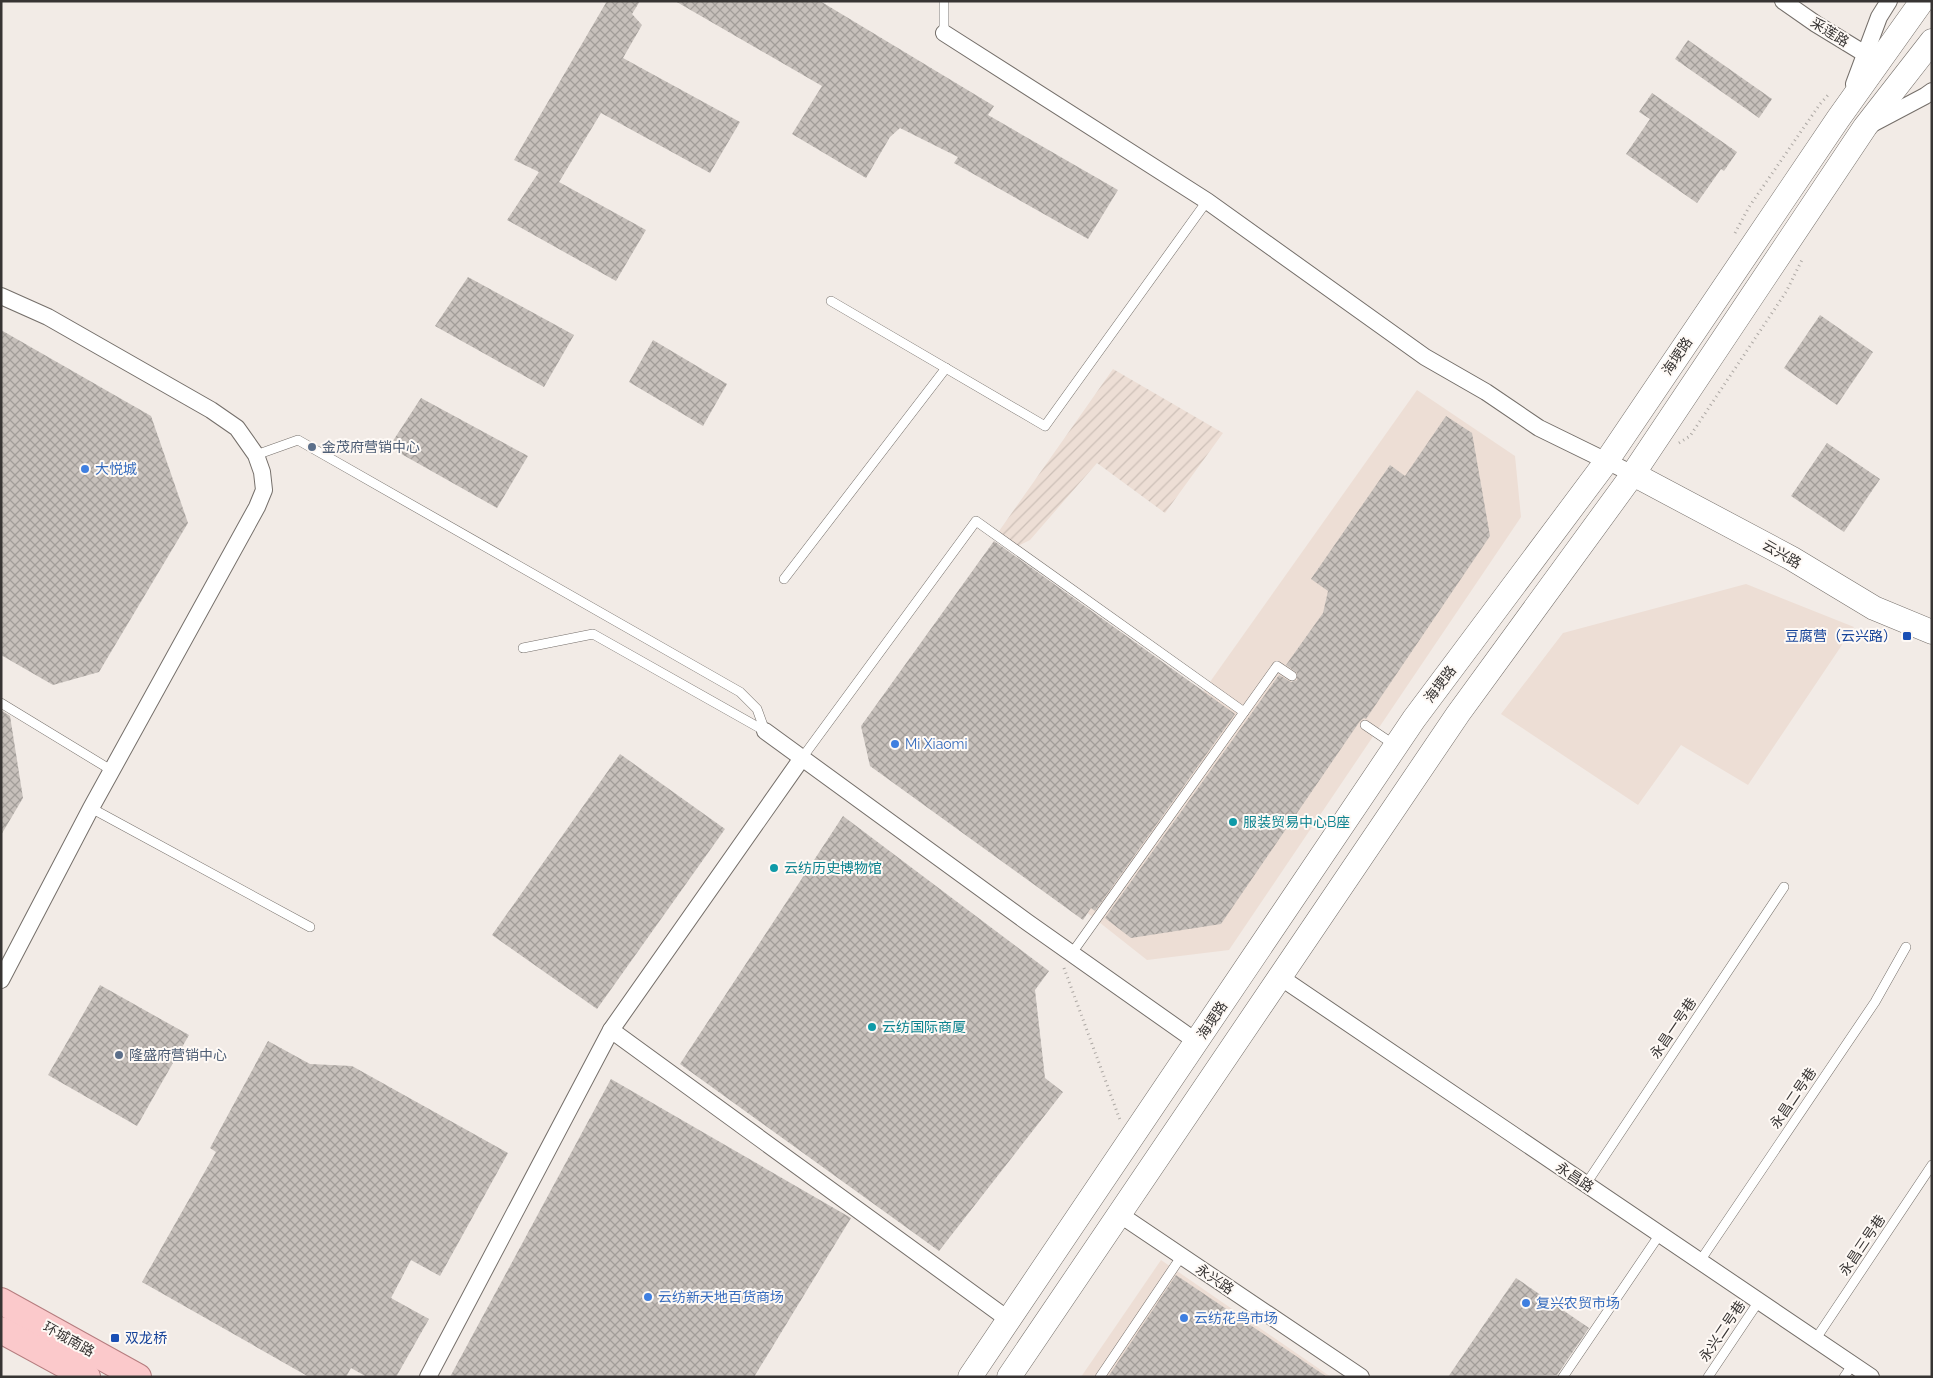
<svg xmlns="http://www.w3.org/2000/svg" width="1933" height="1378" font-family="Raleway,'Noto Sans SC',sans-serif">
<style>
.built{fill:#edded5}
.industrial{fill:url(#industrial-furrows)}
.building{fill:url(#building-cross-hatch)}
.lines{fill:none;stroke-linecap:round;stroke-linejoin:round}
.lane-casing{stroke:#756f6a;stroke-width:10}
.street-casing{stroke:#756f6a;stroke-width:18}
.secondary-casing{stroke:#756f6a;stroke-width:25}
.primary-casing{stroke:#b57d7f;stroke-width:28}
.path{stroke:#ada8a4;stroke-width:3;stroke-dasharray:1 4;stroke-linecap:butt}
.lane{stroke:#fff;stroke-width:9}
.street{stroke:#fff;stroke-width:16}
.secondary{stroke:#fff;stroke-width:24}
.primary{stroke:#fbc9cb;stroke-width:26}
.service-dot{fill:#5c6f8a;stroke:#fef9f5;stroke-width:2}
.shop-dot{fill:#3f7fe0;stroke:#fef9f5;stroke-width:2}
.transit-dot{fill:#1a4fb4;stroke:#fef9f5;stroke-width:2}
.culture-dot{fill:#0f9aa8;stroke:#fef9f5;stroke-width:2}
.labels{text-anchor:middle;stroke-width:4;stroke-linejoin:round;paint-order:stroke}
.street-label{font-size:14px;fill:#373433;stroke:#fef9f5}
.service-label{font-size:14px;fill:#4e5e75;stroke:#fef9f5;text-anchor:start}
.shop-label{font-size:14px;fill:#366cbe;stroke:#fef9f5;text-anchor:start}
.transit-label{font-size:14px;fill:#164399;stroke:#fef9f5;text-anchor:end}
.culture-label{font-size:14px;fill:#0d838f;stroke:#fef9f5;text-anchor:start}
</style>
<defs>
<pattern id="industrial-furrows" width="10" height="10" patternUnits="userSpaceOnUse" patternTransform="scale(1.25)"><rect width="10" height="10" fill="#edded5"/><path d="M-1 1l2-2M0 10L10 0M9 11l2-2" fill="none" stroke="#ccbfb7"/></pattern>
<pattern id="building-cross-hatch" width="8" height="8" patternUnits="userSpaceOnUse" patternTransform="scale(1.25)"><rect width="8" height="8" fill="#c7c0bb"/><path d="M0 0l8 8M0 8l8-8" fill="none" stroke="#a29d99"/></pattern>
</defs>
<rect width="100%" height="100%" fill="#f2ebe6"/>
<g class="built">
<polygon points="1417,390 1515,456 1521,517 1229,950 1147,960 1061,892"/>
<polygon points="1746,584 1854,627 1748,785 1681,745 1638,805 1501,714 1563,633"/>
<polygon points="1161,1260 1331,1377 1081,1377"/>
</g>
<polygon class="industrial" points="1113,369 1223,433 1165,513 1097,463 1030,540 1014,548 997,534"/>
<g class="building">
<polygon points="607,1 640,1 632,14 642,25 623,58 740,122 710,173 601,113 559,182 646,230 616,281 507,220 539,172 514,160"/>
<polygon points="675,1 820,1 994,106 988,115 1118,190 1088,239 954,163 958,157 900,128 890,137 866,178 792,134 822,86"/>
<polygon points="1688,40 1772,99 1759,118 1675,59"/>
<polygon points="1652,93 1737,152 1724,171 1721,169 1697,203 1626,154 1650,119 1639,112"/>
<polygon points="468,277 574,335 544,387 435,326"/>
<polygon points="1820,315 1873,352 1837,405 1784,368"/>
<polygon points="1,330 151,416 188,523 99,672 53,685 1,655"/>
<polygon points="653,340 727,384 703,426 629,382"/>
<polygon points="421,398 528,456 497,508 389,447"/>
<polygon points="1446,416 1472,433 1490,536 1366,719 1364,718 1360,721 1221,924 1131,938 1105,918 1279,675 1291,682 1297,680 1297,673 1286,665 1323,613 1328,591 1311,579 1390,465 1405,476"/>
<polygon points="1827,443 1880,479 1844,532 1791,496"/>
<polygon points="994,541 1235,714 1095,911 1091,908 1083,920 870,766 861,726"/>
<polygon points="1,710 10,716 23,798 1,835"/>
<polygon points="620,754 725,829 597,1009 492,935"/>
<polygon points="843,816 1049,971 1035,990 1045,1078 1063,1092 939,1251 680,1064"/>
<polygon points="100,985 189,1035 137,1126 48,1075"/>
<polygon points="268,1041 310,1064 352,1066 508,1153 440,1276 411,1260 391,1298 429,1319 396,1377 367,1377 351,1368 346,1377 309,1377 142,1282 216,1152 210,1148"/>
<polygon points="611,1079 851,1218 754,1377 450,1377"/>
<polygon points="1176,1275 1327,1377 1108,1377"/>
<polygon points="1516,1278 1589,1328 1557,1375 1448,1377"/>
</g>
<g class="lines">
<defs>
<g id="lane">
<polyline points="944,1 944,33"/>
<polyline points="831,301 1045,426 1207,201"/>
<polyline points="256,455 298,440 740,692 757,709 765,731"/>
<polyline points="784,579 946,368"/>
<polyline points="523,648 593,634 765,731"/>
<polyline points="1,703 111,770"/>
<polyline points="1365,725 1396,746"/>
<polyline points="802,758 976,521 1244,712"/>
<polyline points="91,808 310,927"/>
<polyline points="1072,953 1277,666 1292,676"/>
<polyline points="1586,1184 1784,887"/>
<polyline points="1700,1261 1875,1002 1906,947"/>
<polyline points="1815,1340 1932,1165"/>
<polyline points="1100,1377 1181,1257"/>
<polyline points="1563,1377 1660,1234"/>
<polyline points="1708,1377 1759,1301"/>
<polyline points="1844,1377 1853,1364"/>
</g>
<g id="street">
<polyline points="1783,1 1816,24 1875,60"/>
<polyline points="944,33 1207,201 1425,357 1486,392 1539,428 1633,474"/>
<polyline points="1854,84 1879,17 1889,1"/>
<polyline points="1872,124 1925,96 1932,91"/>
<polyline points="1,296 48,317 211,410 237,428 256,455 262,472 264,490 257,507 91,808 1,980"/>
<polyline points="765,731 1027,922 1197,1042"/>
<polyline points="1280,977 1871,1377"/>
<polyline points="611,1030 1009,1320"/>
<polyline points="1119,1214 1361,1377"/>
<polyline points="428,1377 611,1030 802,758"/>
</g>
<g id="secondary">
<polyline points="1633,474 1791,558 1874,608 1932,632"/>
<polyline points="970,1377 1414,719 1606,462 1838,119 1922,1"/>
<polyline points="1009,1377 1458,714 1633,474 1865,127 1932,41"/>
</g>
<g id="primary">
<polyline points="1,1301 138,1377"/>
<polyline points="1,1330 87,1377"/>
</g>
</defs>
<use href="#lane" class="lane-casing"/>
<use href="#street" class="street-casing"/>
<use href="#secondary" class="secondary-casing"/>
<use href="#primary" class="primary-casing"/>
<g class="path">
<polyline points="1735,233 1749,207 1820,104 1830,93"/>
<polyline points="1679,443 1690,436 1786,292 1802,260"/>
<polyline points="1064,968 1120,1120"/>
</g>
<use href="#lane" class="lane"/>
<use href="#street" class="street"/>
<use href="#secondary" class="secondary"/>
<use href="#primary" class="primary"/>
</g>
<g class="service-dot">
<circle cx="312" cy="447" r="5"/>
<circle cx="119" cy="1055" r="5"/>
</g>
<g class="shop-dot">
<circle cx="85" cy="469" r="5"/>
<circle cx="895" cy="744" r="5"/>
<circle cx="648" cy="1297" r="5"/>
<circle cx="1526" cy="1303" r="5"/>
<circle cx="1184" cy="1318" r="5"/>
</g>
<g class="transit-dot">
<rect x="1902" y="631" width="10" height="10" rx="2.5"/>
<rect x="110" y="1333" width="10" height="10" rx="2.5"/>
</g>
<g class="culture-dot">
<circle cx="1233" cy="822" r="5"/>
<circle cx="774" cy="868" r="5"/>
<circle cx="872" cy="1027" r="5"/>
</g>
<g class="labels">
<g class="street-label">
<text transform="translate(1830 32) rotate(32)" y="5">采莲路</text>
<text transform="translate(1677 356) rotate(-56)" y="5">海埂路</text>
<text transform="translate(1782 554) rotate(30)" y="5">云兴路</text>
<text transform="translate(1440 684) rotate(-53)" y="5">海埂路</text>
<text transform="translate(1212 1020) rotate(-56)" y="5">海埂路</text>
<text transform="translate(1673 1028) rotate(-56)" y="5">永昌一号巷</text>
<text transform="translate(1793 1098) rotate(-56)" y="5">永昌二号巷</text>
<text transform="translate(1575 1177) rotate(34)" y="5">永昌路</text>
<text transform="translate(1862 1245) rotate(-56)" y="5">永昌三号巷</text>
<text transform="translate(1215 1279) rotate(34)" y="5">永兴路</text>
<text transform="translate(1722 1331) rotate(-56)" y="5">永兴二号巷</text>
<text transform="translate(69 1339) rotate(29)" y="5">环城南路</text>
</g>
<g class="service-label">
<text x="322" y="452">金茂府营销中心</text>
<text x="129" y="1060">隆盛府营销中心</text>
</g>
<g class="shop-label">
<text x="95" y="474">大悦城</text>
<text x="905" y="749">Mi Xiaomi</text>
<text x="658" y="1302">云纺新天地百货商场</text>
<text x="1536" y="1308">复兴农贸市场</text>
<text x="1194" y="1323">云纺花鸟市场</text>
</g>
<g class="transit-label">
<text x="1897" y="641">豆腐营（云兴路）</text>
<text x="125" y="1343" text-anchor="start">双龙桥</text>
</g>
<g class="culture-label">
<text x="1243" y="827">服装贸易中心B座</text>
<text x="784" y="873">云纺历史博物馆</text>
<text x="882" y="1032">云纺国际商厦</text>
</g>
</g>
<rect width="1933" height="1378" fill="none" stroke="#373433" stroke-width="5"/>
</svg>
